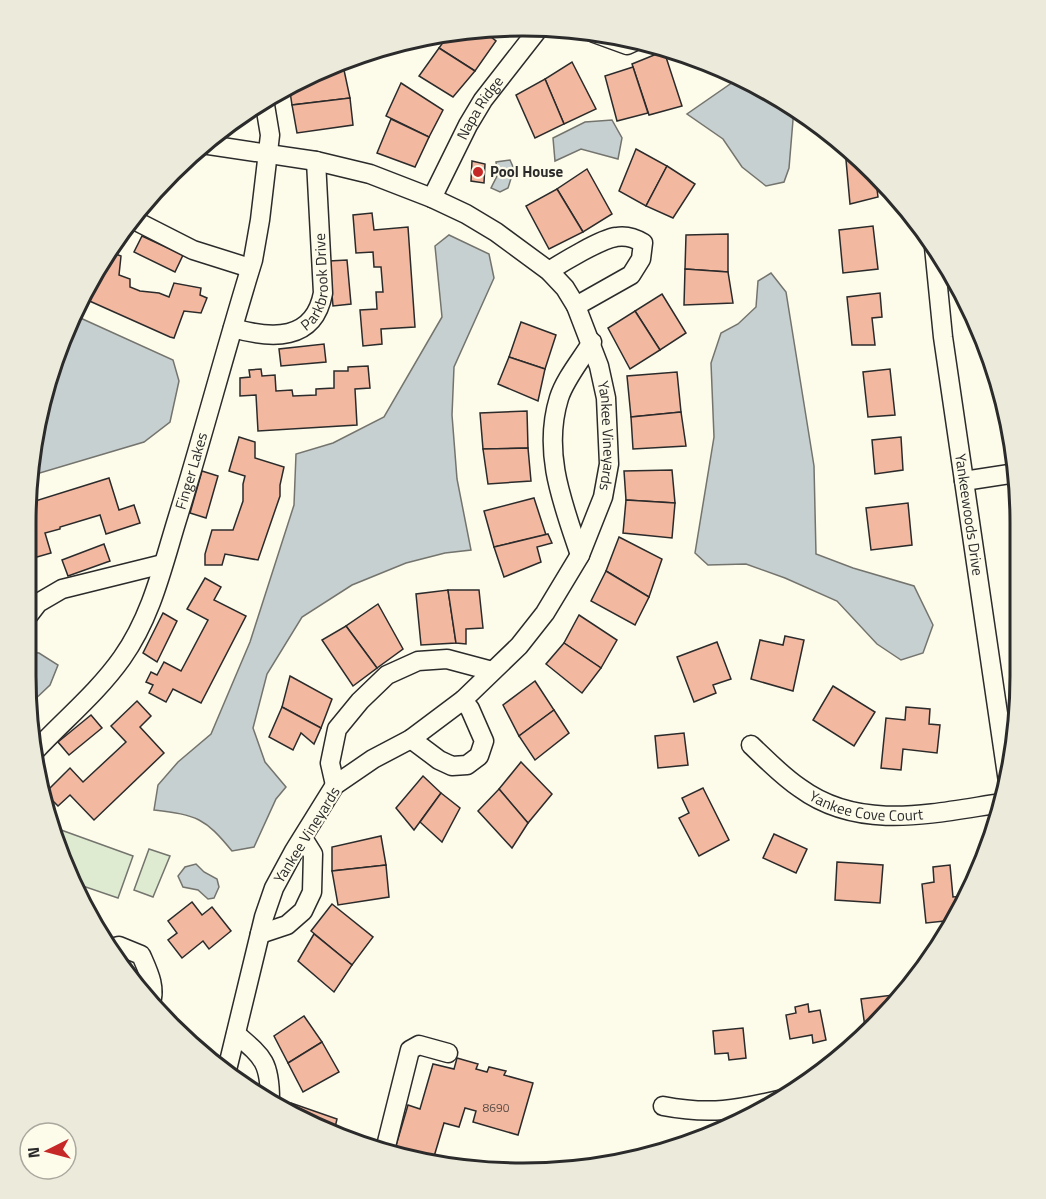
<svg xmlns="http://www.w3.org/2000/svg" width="1046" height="1199" font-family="'Titillium Web',sans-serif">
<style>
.green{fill:#deebd1;stroke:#74746e;stroke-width:1.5}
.water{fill:#c7d0d0;stroke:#74746e;stroke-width:1.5}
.building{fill:#f2b8a0;stroke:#2b2b2b;stroke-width:1.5}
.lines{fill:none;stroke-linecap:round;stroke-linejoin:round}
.minor-casing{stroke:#2b2b2b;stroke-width:21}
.minor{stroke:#fdfbea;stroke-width:18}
.poi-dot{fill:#c62828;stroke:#fdfbea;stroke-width:2}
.labels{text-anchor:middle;stroke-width:4.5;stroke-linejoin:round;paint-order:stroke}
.number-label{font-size:12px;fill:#5d4e48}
.street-label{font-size:15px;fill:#2b2b2b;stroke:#fdfbea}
.poi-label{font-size:15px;font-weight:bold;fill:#2b2b2b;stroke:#fdfbea;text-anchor:start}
.rim{fill:none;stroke:#2b2b2b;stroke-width:3}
</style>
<rect width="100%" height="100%" fill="#fdfbea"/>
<g class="green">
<polygon points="50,826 133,856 118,898 71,882"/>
<polygon points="149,849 170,856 153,897 134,890"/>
</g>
<g class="water">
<polygon points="737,75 794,108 789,168 784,182 766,186 742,167 723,139 687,114 733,82"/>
<polygon points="612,120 622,138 618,159 581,149 555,161 553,138 585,122"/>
<polygon points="510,160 514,169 508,188 500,192 491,188 497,176 496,162"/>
<path d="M449,235L489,254L494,278L454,367L452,415L457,479L471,550L445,553L406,563L352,585L302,617L267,674L253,728L265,762L286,787L276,799L254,847L232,851C205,818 197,815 154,810L158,785L178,762L211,734L250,642L294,505L296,454L333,443L384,417L442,317L435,246Z"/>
<polygon points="771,273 786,292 814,466 816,554 853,568 914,586 933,625 923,653 901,660 877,644 837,601 785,578 746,564 708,565 695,553 714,437 711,363 721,333 738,324 756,307 758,281"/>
<polygon points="76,316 173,360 179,381 170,422 144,442 33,475 35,426"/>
<polygon points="26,652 39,653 58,665 50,685 29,705 26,676"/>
<polygon points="196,864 204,872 217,879 219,887 214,898 208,899 198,890 183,887 178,876 185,867"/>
</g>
<g class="building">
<polygon points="481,29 496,41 475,71 439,48 451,31"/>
<polygon points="439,48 475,71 453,97 419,76"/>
<polygon points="664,51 682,106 649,115 632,64"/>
<polygon points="572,62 596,109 564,124 545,79"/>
<polygon points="633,67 648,113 617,121 605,76"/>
<polygon points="344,70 350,98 292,105 289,85 317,73"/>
<polygon points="545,79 564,124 535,138 516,95"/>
<polygon points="401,83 443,110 429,137 386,116"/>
<polygon points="350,98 353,125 297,133 292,105"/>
<polygon points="391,119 429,137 415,167 377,153"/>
<polygon points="636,149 667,166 646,206 619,191"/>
<polygon points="845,149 848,149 875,174 878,197 850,204"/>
<polygon points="472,161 485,164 484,183 471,181"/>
<polygon points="667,166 695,184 673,218 646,206"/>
<polygon points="587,169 612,214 583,232 557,189"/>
<polygon points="557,189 583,232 549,249 526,206"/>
<polygon points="372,213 374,230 408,227 415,327 381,329 382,344 363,346 360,310 377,309 376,292 383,292 381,267 374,267 373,252 356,253 353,215"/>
<polygon points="873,226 878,269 843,273 839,230"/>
<polygon points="728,234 728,272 685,269 686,235"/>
<polygon points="142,236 183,255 175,272 134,252"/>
<polygon points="113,248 113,253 121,256 119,275 130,279 130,287 140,291 159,293 169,297 174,283 201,288 200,295 207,298 201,313 184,311 174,338 170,337 85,299 92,275"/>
<polygon points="347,260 351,304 333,306 329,261"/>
<polygon points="685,269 728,272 733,303 684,305"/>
<polygon points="880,293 882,317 872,318 875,345 852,345 847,297"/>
<polygon points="662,294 686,333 660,350 635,311"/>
<polygon points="635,311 660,350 630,369 608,328"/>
<polygon points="521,322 556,335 545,369 509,357"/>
<polygon points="324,344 326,362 281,366 279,349"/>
<polygon points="509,357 545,369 538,401 498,384"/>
<polygon points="368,366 370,388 355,389 357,425 258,431 256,395 240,396 240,378 250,377 249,370 261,369 262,376 275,375 276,391 292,390 293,396 316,395 316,389 334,388 334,371 348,371 348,367"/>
<polygon points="890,369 895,415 868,417 863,372"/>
<polygon points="677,372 681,412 631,417 627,376"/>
<polygon points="527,411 528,448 483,449 480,413"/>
<polygon points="681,412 686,446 633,449 631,417"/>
<polygon points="239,437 255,442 255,458 284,467 280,485 280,496 258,560 225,554 222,565 205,565 205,554 212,530 233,530 243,501 243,484 245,476 229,471"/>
<polygon points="901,437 903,470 875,474 872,440"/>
<polygon points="528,448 531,481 488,484 483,449"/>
<polygon points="672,470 675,503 626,500 624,471"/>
<polygon points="202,471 218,476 206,518 190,513"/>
<polygon points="109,478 119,510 134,505 140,523 106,534 100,515 60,527 60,529 45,533 51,553 30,559 32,502"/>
<polygon points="534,498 546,535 494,547 484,511"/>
<polygon points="626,500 675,503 672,538 623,533"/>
<polygon points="908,503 912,545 871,550 866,508"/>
<polygon points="548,534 552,543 537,547 541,562 504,577 494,547"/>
<polygon points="619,537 662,559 649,597 606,571"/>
<polygon points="104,544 110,561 68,576 62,560"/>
<polygon points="606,571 649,597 635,625 591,601"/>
<polygon points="205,578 221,587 214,600 246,616 201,703 173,689 166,702 149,693 153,685 146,682 151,672 157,675 164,662 181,671 208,620 187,609"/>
<polygon points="448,590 456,643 421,645 416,594"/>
<polygon points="448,590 479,590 483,628 466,629 466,644 456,643"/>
<polygon points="378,604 403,649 377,668 346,626"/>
<polygon points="163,613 177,621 157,662 143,653"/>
<polygon points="579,615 617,640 601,668 564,643"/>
<polygon points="346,626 377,668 353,686 322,640"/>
<polygon points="785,636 804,640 793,691 751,679 760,640 783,645"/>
<polygon points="717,642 731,679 713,685 716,693 694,702 677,657"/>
<polygon points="564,643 601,668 582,693 546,664"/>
<polygon points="290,676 332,699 321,728 282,707"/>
<polygon points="535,681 554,710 519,736 503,705"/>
<polygon points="833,686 875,712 854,746 813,720"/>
<polygon points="137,701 151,716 140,727 164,753 94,820 70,795 58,806 45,793 70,768 83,782 126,742 111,726"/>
<polygon points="282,707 321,728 314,744 301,733 293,750 269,737"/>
<polygon points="906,707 930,709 929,724 940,725 937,753 903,749 901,770 881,768 886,718 905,720"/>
<polygon points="554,710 569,733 535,760 519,736"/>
<polygon points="91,715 102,728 69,755 58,742"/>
<polygon points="684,733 688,765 658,768 655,736"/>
<polygon points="521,762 552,794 528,823 499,789"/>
<polygon points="423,776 441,793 414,830 396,808"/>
<polygon points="703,788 729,840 699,856 679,818 689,813 682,798"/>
<polygon points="499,789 528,823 512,848 478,811"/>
<polygon points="441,793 460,808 442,842 420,822"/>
<polygon points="774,834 807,849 796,873 763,858"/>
<polygon points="381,836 386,865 332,871 332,847"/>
<polygon points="837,862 883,865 880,903 835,900"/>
<polygon points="386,865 389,897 338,905 332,871"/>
<polygon points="950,865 953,897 963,896 964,901 954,920 926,923 922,884 934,882 933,867"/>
<polygon points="192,902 202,915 212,907 231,931 209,949 203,941 182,958 168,940 177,933 168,921"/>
<polygon points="332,904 373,937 352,965 311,931"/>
<polygon points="314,934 352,965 334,992 298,961"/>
<polygon points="893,995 894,1001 872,1026 865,1027 861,999"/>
<polygon points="808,1004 809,1012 820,1010 826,1040 813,1043 812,1035 790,1039 786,1015 796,1013 795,1007"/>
<polygon points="304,1016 322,1042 288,1063 274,1036"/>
<polygon points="743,1028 746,1058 729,1060 728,1053 715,1054 713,1031"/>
<polygon points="322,1042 339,1072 303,1092 288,1063"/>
<polygon points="457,1058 478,1064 476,1069 487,1072 489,1067 506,1071 504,1075 533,1083 518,1135 473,1122 476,1111 465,1108 459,1127 444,1123 433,1160 395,1149 408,1105 420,1109 433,1064 454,1069"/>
<polygon points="291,1103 337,1119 333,1136 289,1111"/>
</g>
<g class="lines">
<defs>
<g id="minor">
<polyline points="594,33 627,45 638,40"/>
<path id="s1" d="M202,144L316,161L370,174L432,198L466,214L496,232L549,271L565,288L576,306L599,366L606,398L609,464L603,497L580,555L545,613L519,646L463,700L411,739L373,759L335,785L317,814L294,851L274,888L264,917L226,1074"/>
<path id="s2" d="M432,198L468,125L483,100L540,27"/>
<polyline points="136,221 193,250 250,268"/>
<path id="s3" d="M934,247L943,337L1008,782"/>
<path d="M549,271C563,262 601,239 616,237C627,235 635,238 643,243L641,259L631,275L576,306"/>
<path id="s4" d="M233,328C271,339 314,342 323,293L316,161"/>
<polyline points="964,481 1016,473"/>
<path d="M580,555C563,504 542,453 559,398C565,379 581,360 592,342"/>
<polyline points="28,616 38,603 62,589 163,564"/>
<polyline points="411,739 439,760 452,766 467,765 479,756 484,741 470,709 463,700"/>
<path id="s5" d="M751,745C767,760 782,776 800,788C860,832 934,813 1002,803"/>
<path id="s6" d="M35,751C64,720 98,692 122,658C151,617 162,569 176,523C203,436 226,347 253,260L260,220L270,135L264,99"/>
<polyline points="335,785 330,763 337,729 360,701 387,675 418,661 447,659 492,671"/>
<polyline points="260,934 287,925 303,911 312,892 313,854 303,838"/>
<path d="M111,948L119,946L141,955C148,971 157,988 150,1005"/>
<path d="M236,1034C263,1057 270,1062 270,1100"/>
<path d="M663,1106C710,1115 737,1110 783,1099"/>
<polyline points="385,1150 410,1050 419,1045 448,1053"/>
</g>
</defs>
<use href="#minor" class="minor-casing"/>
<use href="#minor" class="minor"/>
</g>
<circle class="poi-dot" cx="478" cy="172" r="6"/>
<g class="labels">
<g class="number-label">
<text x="496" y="1112">8690</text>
</g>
<g class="street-label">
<text dy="5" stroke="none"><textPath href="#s2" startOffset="102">Napa Ridge</textPath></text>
<text dy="5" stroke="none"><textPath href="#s4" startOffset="122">Parkbrook Drive</textPath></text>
<text dy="5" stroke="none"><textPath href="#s1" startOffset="555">Yankee Vineyards</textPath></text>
<text dy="5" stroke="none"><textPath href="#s6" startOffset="328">Finger Lakes</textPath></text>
<text dy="5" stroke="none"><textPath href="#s3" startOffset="270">Yankeewoods Drive</textPath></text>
<text dy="5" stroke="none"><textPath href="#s5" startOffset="136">Yankee Cove Court</textPath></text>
<text transform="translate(307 835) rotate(-58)" y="5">Yankee Vineyards</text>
</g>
<g class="poi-label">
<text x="490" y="177">Pool House</text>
</g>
</g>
<path d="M0 0H1046V1199H0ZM523 36H523A487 487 0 0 1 1010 523V676A487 487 0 0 1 523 1163H523A487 487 0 0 1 36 676V523A487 487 0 0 1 523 36Z" fill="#eceadb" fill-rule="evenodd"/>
<path class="rim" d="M523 36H523A487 487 0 0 1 1010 523V676A487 487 0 0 1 523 1163H523A487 487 0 0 1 36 676V523A487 487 0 0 1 523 36Z"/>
<g transform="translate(48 1151) rotate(264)"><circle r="28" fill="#fdfbea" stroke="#a9a89e" stroke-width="1.5"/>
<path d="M0-4.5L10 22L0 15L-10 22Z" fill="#c62828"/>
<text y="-9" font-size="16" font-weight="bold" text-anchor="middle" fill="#2b2b2b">N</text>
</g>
</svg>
